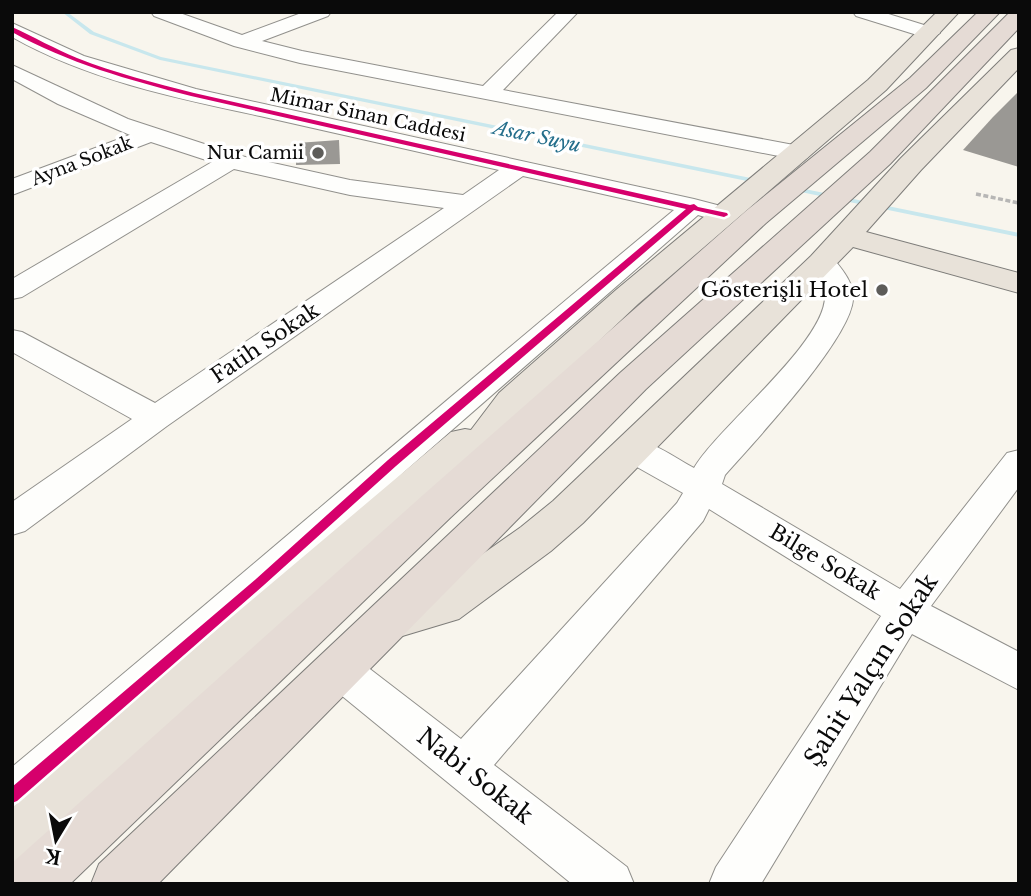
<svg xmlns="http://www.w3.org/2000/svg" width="1031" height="896" font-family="'Libre Baskerville',serif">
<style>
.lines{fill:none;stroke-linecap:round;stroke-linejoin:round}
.stream{fill:#c8e7ed;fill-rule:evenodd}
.building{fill:#9a9894}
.minor-casing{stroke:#91908c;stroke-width:2}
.major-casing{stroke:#7e7d7a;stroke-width:2}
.highway-casing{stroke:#7e7d7a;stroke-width:2}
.path{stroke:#b7b6b5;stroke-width:3.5;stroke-dasharray:5 2.5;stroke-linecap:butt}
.minor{fill:#fefefc;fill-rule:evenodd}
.major{fill:#e8e2d9;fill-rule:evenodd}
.highway{fill:#e5dbd5;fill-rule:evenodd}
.cycleway-casing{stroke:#fff;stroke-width:5}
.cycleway{fill:#d6006c;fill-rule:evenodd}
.poi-dot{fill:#5d5c59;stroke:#fff;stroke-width:2.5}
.labels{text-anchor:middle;stroke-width:7;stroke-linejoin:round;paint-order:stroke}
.far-street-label{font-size:18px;fill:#0a0a0a;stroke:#fff}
.far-poi-label{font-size:18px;fill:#0a0a0a;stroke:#fff;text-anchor:end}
.far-water-label{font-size:19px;font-style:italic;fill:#246e8b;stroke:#fff}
.poi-label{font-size:21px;fill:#0a0a0a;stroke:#fff;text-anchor:end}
.street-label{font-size:21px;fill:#0a0a0a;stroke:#fff}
.near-street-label{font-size:24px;fill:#0a0a0a;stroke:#fff}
</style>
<rect width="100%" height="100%" fill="#f8f5ed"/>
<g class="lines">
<polygon class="stream" points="62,12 67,12 94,32 161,57 1019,233 1019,237 160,60 90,34"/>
</g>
<g class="building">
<polygon points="1019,91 1019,167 963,150 993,117"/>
<polygon points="339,140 340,164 296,165 297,143"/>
</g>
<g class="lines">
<defs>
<g id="minor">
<polygon points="151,12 177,12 242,35 304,12 331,12 328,16 262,41 302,51 483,86 558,12 578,12 503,90 799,146 807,148 811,153 807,158 799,160 300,63 234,46 154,16"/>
<polygon points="853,12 882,12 937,29 940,33 930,39 856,16"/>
<path d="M12,23L84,56L196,89L694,199L717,205L721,210L717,215L708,218L698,215L404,472L273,593L28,811L12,818V767C234,582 452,394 674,210L523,176L167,426L25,531L12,535V502L132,419L12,352V330L22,332L155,403L444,208L350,195L234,169L22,297L12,299V279L212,162L151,142L12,195V179L130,135L58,104L12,79V65L128,119L241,156L350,180L463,195L499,170C419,152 340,134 260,116C176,98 88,80 12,37Z"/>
<path d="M822,255L832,257C842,269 855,284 853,300C849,341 755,441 725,475L722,484L900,589L1007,453L1019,450V487L931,606L1019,652V690L912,634L761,884H709L716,867L881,616L709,509L703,521L494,765L627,867L634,884H572L325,682L319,669L325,656L339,651L353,656L461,739L677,503L683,493L621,458L616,450L621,442C646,434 672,457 694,468C718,427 826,342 825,296C825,282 816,274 809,263L812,257Z"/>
</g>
<g id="major">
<polygon points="937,12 959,12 886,90 638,304 525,411 466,494 452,499 438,494 436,490 197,705 31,863 12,871 12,808 163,675 451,432 465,429 471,430 499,393 616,290 868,80"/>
<polygon points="1019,48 1019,68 921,170 866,232 1019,273 1019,293 853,247 583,523 551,551 459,619 389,640 373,634 366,621 373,608 430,591 521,527 553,501 811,256 901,158 1011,50"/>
</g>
<g id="highway">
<polygon points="978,12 1000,12 926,88 766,223 451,517 70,884 12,884 12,863 423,495 746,211 910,78"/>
<polygon points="1010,12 1019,12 1019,28 890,164 646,389 158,884 91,884 99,864 620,373 870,152"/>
</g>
</defs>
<use href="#minor" class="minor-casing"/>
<use href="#major" class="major-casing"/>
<use href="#highway" class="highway-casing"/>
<polyline class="path" points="976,194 1019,203"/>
<use href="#minor" class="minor"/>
<use href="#major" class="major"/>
<use href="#highway" class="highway"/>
<defs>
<path id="cycleway" d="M12,27C34,37 55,49 77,58C115,73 155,83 194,93L690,205L694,204L698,207L727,213L728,215L724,217L694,210L396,466L264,585L17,801L12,803V787L256,579L388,460L686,209L191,96C129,80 68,63 12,32Z"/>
</defs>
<use href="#cycleway" class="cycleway-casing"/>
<use href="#cycleway" class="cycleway"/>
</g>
<g class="poi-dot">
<circle cx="318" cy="153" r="7"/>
<circle cx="882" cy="290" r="7"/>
</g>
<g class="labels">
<g class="far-street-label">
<text transform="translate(368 115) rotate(12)" y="6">Mimar Sinan Caddesi</text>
<text transform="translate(82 161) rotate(-21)" y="6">Ayna Sokak</text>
</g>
<g class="far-poi-label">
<text x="304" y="159">Nur Camii</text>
</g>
<g class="far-water-label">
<text transform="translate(537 136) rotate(12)" y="7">Asar Suyu</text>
</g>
<g class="poi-label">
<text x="868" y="297">Gösterişli Hotel</text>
</g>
<g class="street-label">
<text transform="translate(265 343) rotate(-34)" y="7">Fatih Sokak</text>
<text transform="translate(825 562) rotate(31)" y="7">Bilge Sokak</text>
</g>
<g class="near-street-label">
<text transform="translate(871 670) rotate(-57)" y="8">Şahit Yalçın Sokak</text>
<text transform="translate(475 776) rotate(38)" y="8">Nabi Sokak</text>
</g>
</g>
<rect width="1031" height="896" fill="none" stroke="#0a0a0a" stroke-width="28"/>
<g transform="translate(56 840) rotate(190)" stroke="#ffffff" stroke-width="5" paint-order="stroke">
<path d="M0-5L12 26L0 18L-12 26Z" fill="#0a0a0a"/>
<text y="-10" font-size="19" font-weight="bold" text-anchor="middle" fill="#0a0a0a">K</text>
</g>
</svg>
